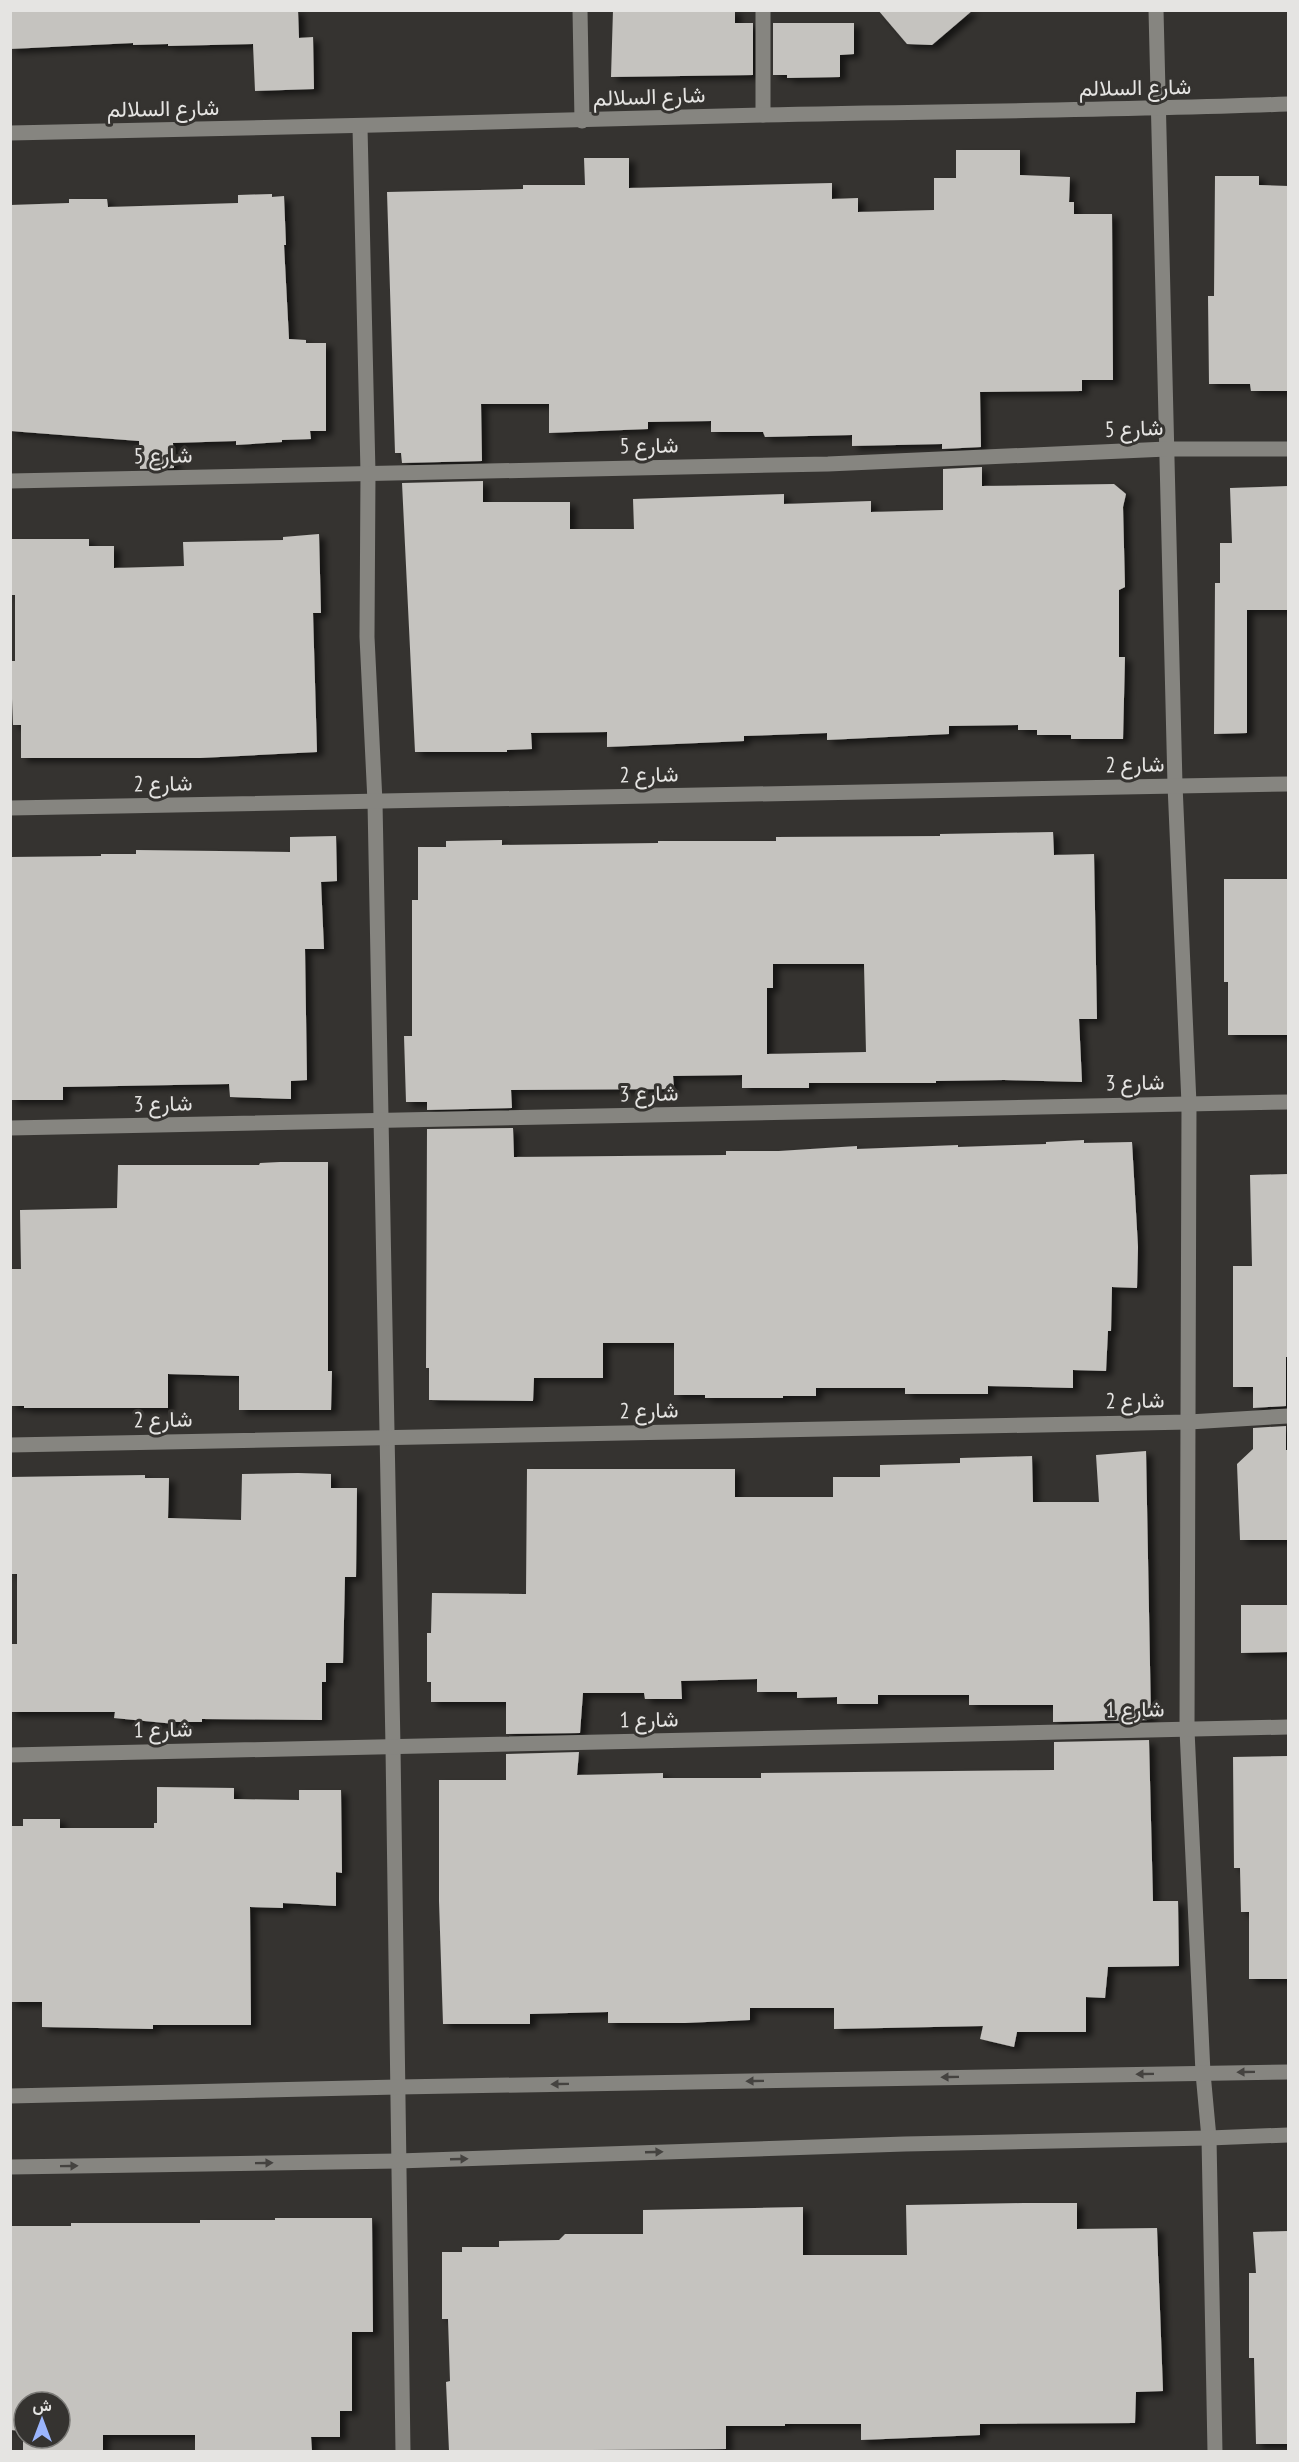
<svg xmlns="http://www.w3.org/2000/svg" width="1299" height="2462" font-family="'PT Sans Narrow',Vazirmatn,sans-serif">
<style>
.building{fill:#c5c3bf;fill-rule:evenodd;filter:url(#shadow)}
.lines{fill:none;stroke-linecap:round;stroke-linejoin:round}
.minor{stroke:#868580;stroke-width:15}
.oneway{fill:#454340}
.labels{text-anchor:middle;stroke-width:6;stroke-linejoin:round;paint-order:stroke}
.street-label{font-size:22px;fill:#e5e4e2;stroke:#353330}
</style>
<defs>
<filter id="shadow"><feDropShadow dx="6" dy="4" stdDeviation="3" flood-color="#0009"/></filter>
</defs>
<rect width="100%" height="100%" fill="#353330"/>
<g class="building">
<polygon points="298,10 299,38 313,37 314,89 255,91 253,44 168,46 168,44 133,45 133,43 10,49 10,11"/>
<polygon points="613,10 735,10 735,23 753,23 753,75 611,77"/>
<polygon points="878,10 973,10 932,45 907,44"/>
<polygon points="773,23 854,23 854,54 840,55 840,77 787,78 787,75 773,75"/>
<polygon points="956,150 1020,150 1020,175 1070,177 1069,202 1074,202 1074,214 1112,214 1113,380 1082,380 1082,391 980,392 981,447 942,449 942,444 852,446 852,435 765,437 763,432 711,432 711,421 648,422 648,429 549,433 549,404 481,404 482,461 402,463 401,453 395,453 387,192 523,189 523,185 585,185 584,158 629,158 629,188 832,183 832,199 858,198 858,212 934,210 934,178 956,178"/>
<polygon points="1215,176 1259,176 1259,185 1288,186 1287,391 1251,391 1250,384 1209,384 1208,296 1214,296"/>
<polygon points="272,194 272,197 284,196 286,245 284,245 289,339 306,340 306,343 326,343 326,431 310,431 311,439 282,440 282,442 236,445 236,441 173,443 174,468 140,469 139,441 10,431 10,205 69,203 69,199 107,199 108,207 238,203 238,195"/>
<polygon points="982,467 982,486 1114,484 1126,494 1123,507 1125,587 1119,590 1119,657 1125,657 1123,739 1071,739 1071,735 1037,735 1037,730 1018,730 1018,725 949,726 949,734 827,740 827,733 744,736 744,741 607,747 607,732 531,733 532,749 507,750 507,752 415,752 402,483 483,481 483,502 570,502 570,529 634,529 633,499 784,494 784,504 871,501 871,512 943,510 943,469"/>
<polygon points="1288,486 1288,610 1247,610 1247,733 1214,734 1215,583 1220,583 1220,543 1232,543 1230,488"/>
<polygon points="319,534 321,613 313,613 317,752 200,758 21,758 21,725 13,725 12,699 12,661 15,661 15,595 10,595 10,539 89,539 89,546 114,546 114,568 184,566 183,542 283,540 283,537"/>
<path d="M1053,832L1054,855L1094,854L1097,1019H1079L1082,1082L1004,1080L936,1081V1083H809V1088H742V1075L673,1076L674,1089L511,1090L512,1108L427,1110V1102H406L404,1036H412V900H418V847H446V841L502,840V845L658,843V841H776V837L940,836V834ZM773,964H864L866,1052L767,1054V988H773Z"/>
<polygon points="336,836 337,881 321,882 324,949 305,949 307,1080 291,1081 291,1099 230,1097 229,1084 63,1087 63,1100 10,1100 10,857 101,856 101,854 136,854 136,850 290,852 290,837"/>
<polygon points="1224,879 1288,879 1288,1035 1228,1035 1228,982 1224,982"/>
<polygon points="513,1128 514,1157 726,1155 726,1151 779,1151 857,1146 857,1149 958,1145 958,1147 1046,1144 1046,1142 1084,1140 1084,1143 1132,1142 1138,1247 1137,1288 1112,1287 1111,1331 1108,1331 1106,1371 1073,1370 1073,1388 988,1386 988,1394 905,1394 905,1388 816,1388 816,1396 783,1396 783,1398 705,1398 705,1395 674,1395 674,1343 603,1343 603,1378 534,1378 533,1401 429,1400 429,1368 426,1368 427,1129"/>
<polygon points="280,1162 328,1162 328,1371 332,1371 331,1410 239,1410 239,1376 168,1374 168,1408 24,1408 24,1406 10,1406 10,1269 21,1269 20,1210 117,1208 118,1165 259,1165 260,1163"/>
<polygon points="1288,1174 1288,1357 1286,1357 1286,1406 1253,1408 1253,1387 1233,1387 1233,1266 1252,1266 1250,1175"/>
<polygon points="1286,1426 1286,1450 1288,1450 1288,1540 1240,1540 1237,1464 1253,1449 1253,1428"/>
<polygon points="1146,1451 1151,1718 1148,1718 1148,1720 1053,1722 1053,1705 969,1705 969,1695 878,1695 878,1704 837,1704 837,1697 797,1698 797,1692 757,1692 757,1679 681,1681 682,1699 645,1699 644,1693 583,1693 580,1733 506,1734 506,1702 431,1702 431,1682 427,1682 427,1633 431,1633 432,1593 526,1594 527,1469 735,1469 735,1497 833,1497 833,1477 880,1477 880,1465 960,1463 960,1458 1032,1456 1033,1502 1099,1502 1096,1455"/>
<polygon points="298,1473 331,1474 331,1488 357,1488 356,1577 345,1577 343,1663 326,1663 326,1682 322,1682 322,1720 202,1719 202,1722 175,1722 175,1724 114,1718 115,1712 10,1712 10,1644 17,1644 17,1574 10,1574 10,1477 145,1475 145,1478 169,1478 168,1518 241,1520 242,1474"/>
<polygon points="1241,1605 1288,1605 1288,1652 1241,1653"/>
<polygon points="1149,1740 1153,1901 1178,1901 1179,1966 1108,1967 1105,1998 1086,1997 1086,2032 1017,2032 1014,2047 980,2039 983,2026 834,2029 834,2008 750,2008 750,2020 685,2023 608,2023 608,2012 530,2014 530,2024 443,2024 439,1901 439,1780 506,1780 506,1754 579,1752 577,1775 663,1773 663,1778 761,1778 761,1773 1054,1770 1054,1742"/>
<polygon points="1288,1756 1288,1979 1249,1979 1249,1912 1241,1912 1240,1868 1234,1868 1233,1757"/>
<polygon points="157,1787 234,1788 234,1799 299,1800 299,1790 341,1790 342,1873 336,1872 336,1906 283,1903 283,1908 250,1907 251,2025 153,2025 153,2029 42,2027 42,2002 10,2002 10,1826 23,1826 23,1819 60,1819 60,1828 154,1828 154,1823 157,1823"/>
<polygon points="1024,2203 1077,2203 1077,2229 1157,2228 1163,2391 1136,2392 1135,2423 980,2424 980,2435 861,2440 861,2424 785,2424 785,2426 726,2426 726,2449 449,2451 446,2382 450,2381 448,2319 442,2319 442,2252 462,2252 462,2247 499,2247 499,2241 559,2240 565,2234 643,2234 643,2210 803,2207 803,2255 907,2255 906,2205"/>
<path d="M275,2218H372L373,2332H352V2411H340V2437H311L312,2451H195V2435H103V2451H23V2431L10,2430V2226H71V2223H200V2220H275ZM24,2402H60V2438H24Z"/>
<polygon points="1288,2231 1288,2444 1256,2444 1254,2358 1249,2358 1249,2273 1256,2273 1253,2232"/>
</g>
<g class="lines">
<g class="minor">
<polyline points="580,10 582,121"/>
<polyline points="763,10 763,115"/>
<polyline points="1156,10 1175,785 1189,1104 1187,1730 1203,2073 1209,2138 1215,2452"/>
<polyline points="360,127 368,473 367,637 375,802 393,1747 403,2452"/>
<path d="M10,133C261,129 511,121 762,115C937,111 1113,111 1288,104"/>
<polyline points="10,481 828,464 1167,449 1288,449"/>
<polyline points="10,808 1288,784"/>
<polyline points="10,1128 1288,1102"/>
<polyline points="10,1445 1189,1422 1288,1416"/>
<polyline points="10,1755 1288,1727"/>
<polyline points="10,2096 398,2087 1288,2072"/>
<polyline points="10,2167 398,2161 905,2144 1209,2138 1288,2135"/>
</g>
</g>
<defs><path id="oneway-solid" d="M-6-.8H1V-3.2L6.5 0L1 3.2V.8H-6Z" transform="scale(1.5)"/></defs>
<g class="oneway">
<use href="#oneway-solid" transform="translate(1246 2072) rotate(179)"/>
<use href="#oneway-solid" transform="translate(1145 2074) rotate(179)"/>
<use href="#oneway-solid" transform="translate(950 2077) rotate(179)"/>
<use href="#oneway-solid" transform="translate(755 2081) rotate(179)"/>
<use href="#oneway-solid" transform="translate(560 2084) rotate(179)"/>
<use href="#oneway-solid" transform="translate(654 2152) rotate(-2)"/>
<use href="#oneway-solid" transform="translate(459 2159) rotate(-2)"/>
<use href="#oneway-solid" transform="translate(264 2163) rotate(-1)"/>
<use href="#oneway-solid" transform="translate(69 2166) rotate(-1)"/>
</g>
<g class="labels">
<g class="street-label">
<text transform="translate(1135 87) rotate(-1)" y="8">شارع السلالم</text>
<text transform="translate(649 96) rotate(-2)" y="8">شارع السلالم</text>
<text transform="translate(163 108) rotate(-1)" y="8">شارع السلالم</text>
<text transform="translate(1134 428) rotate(-2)" y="8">شارع 5</text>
<text transform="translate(649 445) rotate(-1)" y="8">شارع 5</text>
<text transform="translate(163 455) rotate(-1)" y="8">شارع 5</text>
<text transform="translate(1135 764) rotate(-1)" y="8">شارع 2</text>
<text transform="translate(649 774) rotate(-1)" y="8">شارع 2</text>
<text transform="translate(163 783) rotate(-1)" y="8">شارع 2</text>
<text transform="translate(1135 1082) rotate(-1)" y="8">شارع 3</text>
<text transform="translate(649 1093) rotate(-1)" y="8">شارع 3</text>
<text transform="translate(163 1103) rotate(-1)" y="8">شارع 3</text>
<text transform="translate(1135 1400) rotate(-1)" y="8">شارع 2</text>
<text transform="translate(649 1410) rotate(-1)" y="8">شارع 2</text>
<text transform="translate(163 1419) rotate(-1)" y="8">شارع 2</text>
<text transform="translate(1135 1709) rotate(-1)" y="8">شارع 1</text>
<text transform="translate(649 1719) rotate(-1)" y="8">شارع 1</text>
<text transform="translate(163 1729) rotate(-1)" y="8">شارع 1</text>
</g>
</g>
<rect width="1299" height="2462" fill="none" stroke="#e5e4e2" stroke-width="24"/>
<g transform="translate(42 2420)"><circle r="28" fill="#353330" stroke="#7b7a77" stroke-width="1.5"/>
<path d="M0-4.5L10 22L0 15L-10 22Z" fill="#9bb5fd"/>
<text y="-9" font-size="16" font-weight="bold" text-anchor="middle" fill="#e5e4e2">ش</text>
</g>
</svg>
